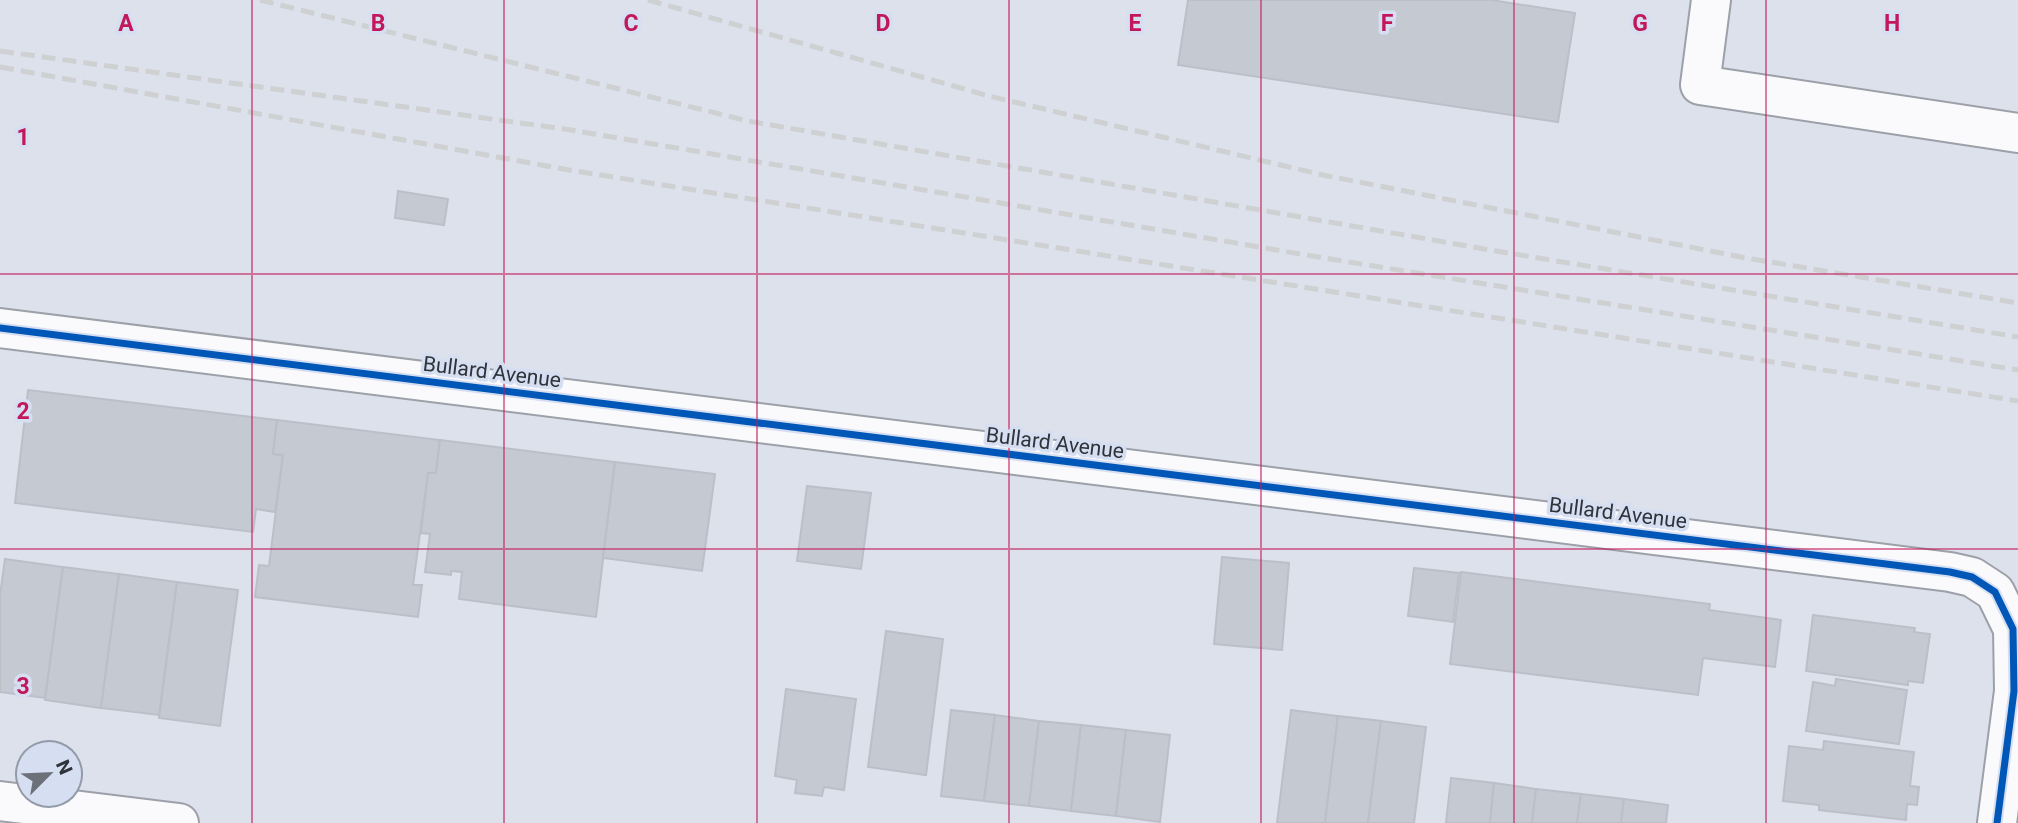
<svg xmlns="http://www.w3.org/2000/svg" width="2018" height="823" font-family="Roboto,sans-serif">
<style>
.building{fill:#c5c9d2;stroke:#bcbfc8;stroke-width:2}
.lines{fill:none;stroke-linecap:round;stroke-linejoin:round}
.minor-casing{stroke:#9ca0a8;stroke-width:42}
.minor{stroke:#fafafc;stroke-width:38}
.rail{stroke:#ced0d2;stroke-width:5;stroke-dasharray:14 7;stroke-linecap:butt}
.cycleway-casing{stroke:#d6dff2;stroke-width:11}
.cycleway{stroke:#0057b8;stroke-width:7}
.grid{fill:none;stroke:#c2185b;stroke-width:2;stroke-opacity:0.55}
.labels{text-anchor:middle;stroke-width:7;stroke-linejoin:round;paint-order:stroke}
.street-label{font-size:21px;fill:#2f333a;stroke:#d6dff2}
.grid-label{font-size:23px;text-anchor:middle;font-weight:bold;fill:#c2185b;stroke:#d6dff2;stroke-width:7;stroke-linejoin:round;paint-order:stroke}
</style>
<rect width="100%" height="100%" fill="#dce1ec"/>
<g class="building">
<polygon points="1188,0 1491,0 1575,13 1558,122 1178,65"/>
<polygon points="398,191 448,199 444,225 395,218"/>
<polygon points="28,390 277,420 273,454 283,455 275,512 256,509 253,532 15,503"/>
<polygon points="277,420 440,440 436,473 428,473 413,585 422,585 418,617 255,597 259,565 269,566 283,455 273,454"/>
<polygon points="440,440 615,462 596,617 459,599 462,572 451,571 451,575 425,572 430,534 421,533 428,473 436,473"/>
<polygon points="615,462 715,474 702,571 603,558"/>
<polygon points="807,486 871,493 861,569 797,561"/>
<polygon points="1222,557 1289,563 1282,650 1214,644"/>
<polygon points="5,559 63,567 45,698 0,692 0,595"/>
<polygon points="63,567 119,574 101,708 45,700"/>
<polygon points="1414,568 1459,573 1453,622 1408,616"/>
<polygon points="1461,572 1710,604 1709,610 1781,620 1775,667 1703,658 1698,695 1450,664"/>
<polygon points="119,574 177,582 159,715 101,708"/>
<polygon points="177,582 238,590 220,726 159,718"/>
<polygon points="1813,615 1915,628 1914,632 1930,634 1923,683 1908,681 1908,685 1806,671"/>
<polygon points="886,631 943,639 926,775 868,767"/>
<polygon points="1836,679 1907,690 1899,744 1806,731 1813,682 1835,686"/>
<polygon points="786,689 856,699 844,790 824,787 822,796 795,793 797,780 775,776"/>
<polygon points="951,710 995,715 984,801 941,796"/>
<polygon points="1291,710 1338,716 1325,823 1277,823"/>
<polygon points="995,715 1039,721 1029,806 984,801"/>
<polygon points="1338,716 1381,721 1368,823 1325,823"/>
<polygon points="1039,721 1081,725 1071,811 1029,806"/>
<polygon points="1381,721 1426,727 1414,823 1368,823"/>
<polygon points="1081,725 1126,730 1116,816 1071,811"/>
<polygon points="1126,730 1170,735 1160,822 1116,816"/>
<polygon points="1824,741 1914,752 1910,786 1919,787 1917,805 1907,804 1906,820 1819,810 1819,805 1783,801 1789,746 1823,750"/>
<polygon points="1451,778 1494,783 1490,823 1446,823"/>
<polygon points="1494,783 1536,789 1532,823 1490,823"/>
<polygon points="1536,789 1581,794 1577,823 1532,823"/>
<polygon points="1581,794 1624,799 1621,823 1577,823"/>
<polygon points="1624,799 1668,805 1666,823 1621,823"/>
</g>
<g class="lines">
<defs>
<g id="minor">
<polyline points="1711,0 1700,85 2018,133"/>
<polyline points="0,328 1950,572 1972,577 1995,592 2013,629 2014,691 1997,823"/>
<polyline points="0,801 179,823"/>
</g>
</defs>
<use href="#minor" class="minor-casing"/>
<use href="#minor" class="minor"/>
<g class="rail">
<polyline points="260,0 748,121 1502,252 2018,337"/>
<polyline points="648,0 989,96 1323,175 1746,258 2018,303"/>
<polyline points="0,51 571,130 1318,257 2018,370"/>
<polyline points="0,67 569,170 2018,401"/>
</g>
<defs>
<polyline id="cycleway" points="0,328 1950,572 1972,577 1995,592 2013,629 2014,691 1997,823"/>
</defs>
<use href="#cycleway" class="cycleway-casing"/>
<use href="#cycleway" class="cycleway"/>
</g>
<path class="grid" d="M252,0V823M504,0V823M757,0V823M1009,0V823M1261,0V823M1514,0V823M1766,0V823M0,274H2018M0,549H2018"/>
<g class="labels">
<g class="street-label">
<text transform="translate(492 372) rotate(7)" y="7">Bullard Avenue</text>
<text transform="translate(1055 443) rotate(7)" y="7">Bullard Avenue</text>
<text transform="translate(1618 513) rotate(7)" y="7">Bullard Avenue</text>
</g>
</g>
<g class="grid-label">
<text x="126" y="31">A</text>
<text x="378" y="31">B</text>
<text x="631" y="31">C</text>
<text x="883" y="31">D</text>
<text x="1135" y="31">E</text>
<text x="1387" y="31">F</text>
<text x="1640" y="31">G</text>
<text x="1892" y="31">H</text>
<text x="23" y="145">1</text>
<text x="23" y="419">2</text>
<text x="23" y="694">3</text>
</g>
<g transform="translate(49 774) rotate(66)"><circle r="33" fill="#d6dff2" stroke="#939aa8" stroke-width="2"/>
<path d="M0-5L12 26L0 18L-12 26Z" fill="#6c7078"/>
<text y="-10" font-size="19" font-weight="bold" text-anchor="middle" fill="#2f333a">N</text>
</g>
</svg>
